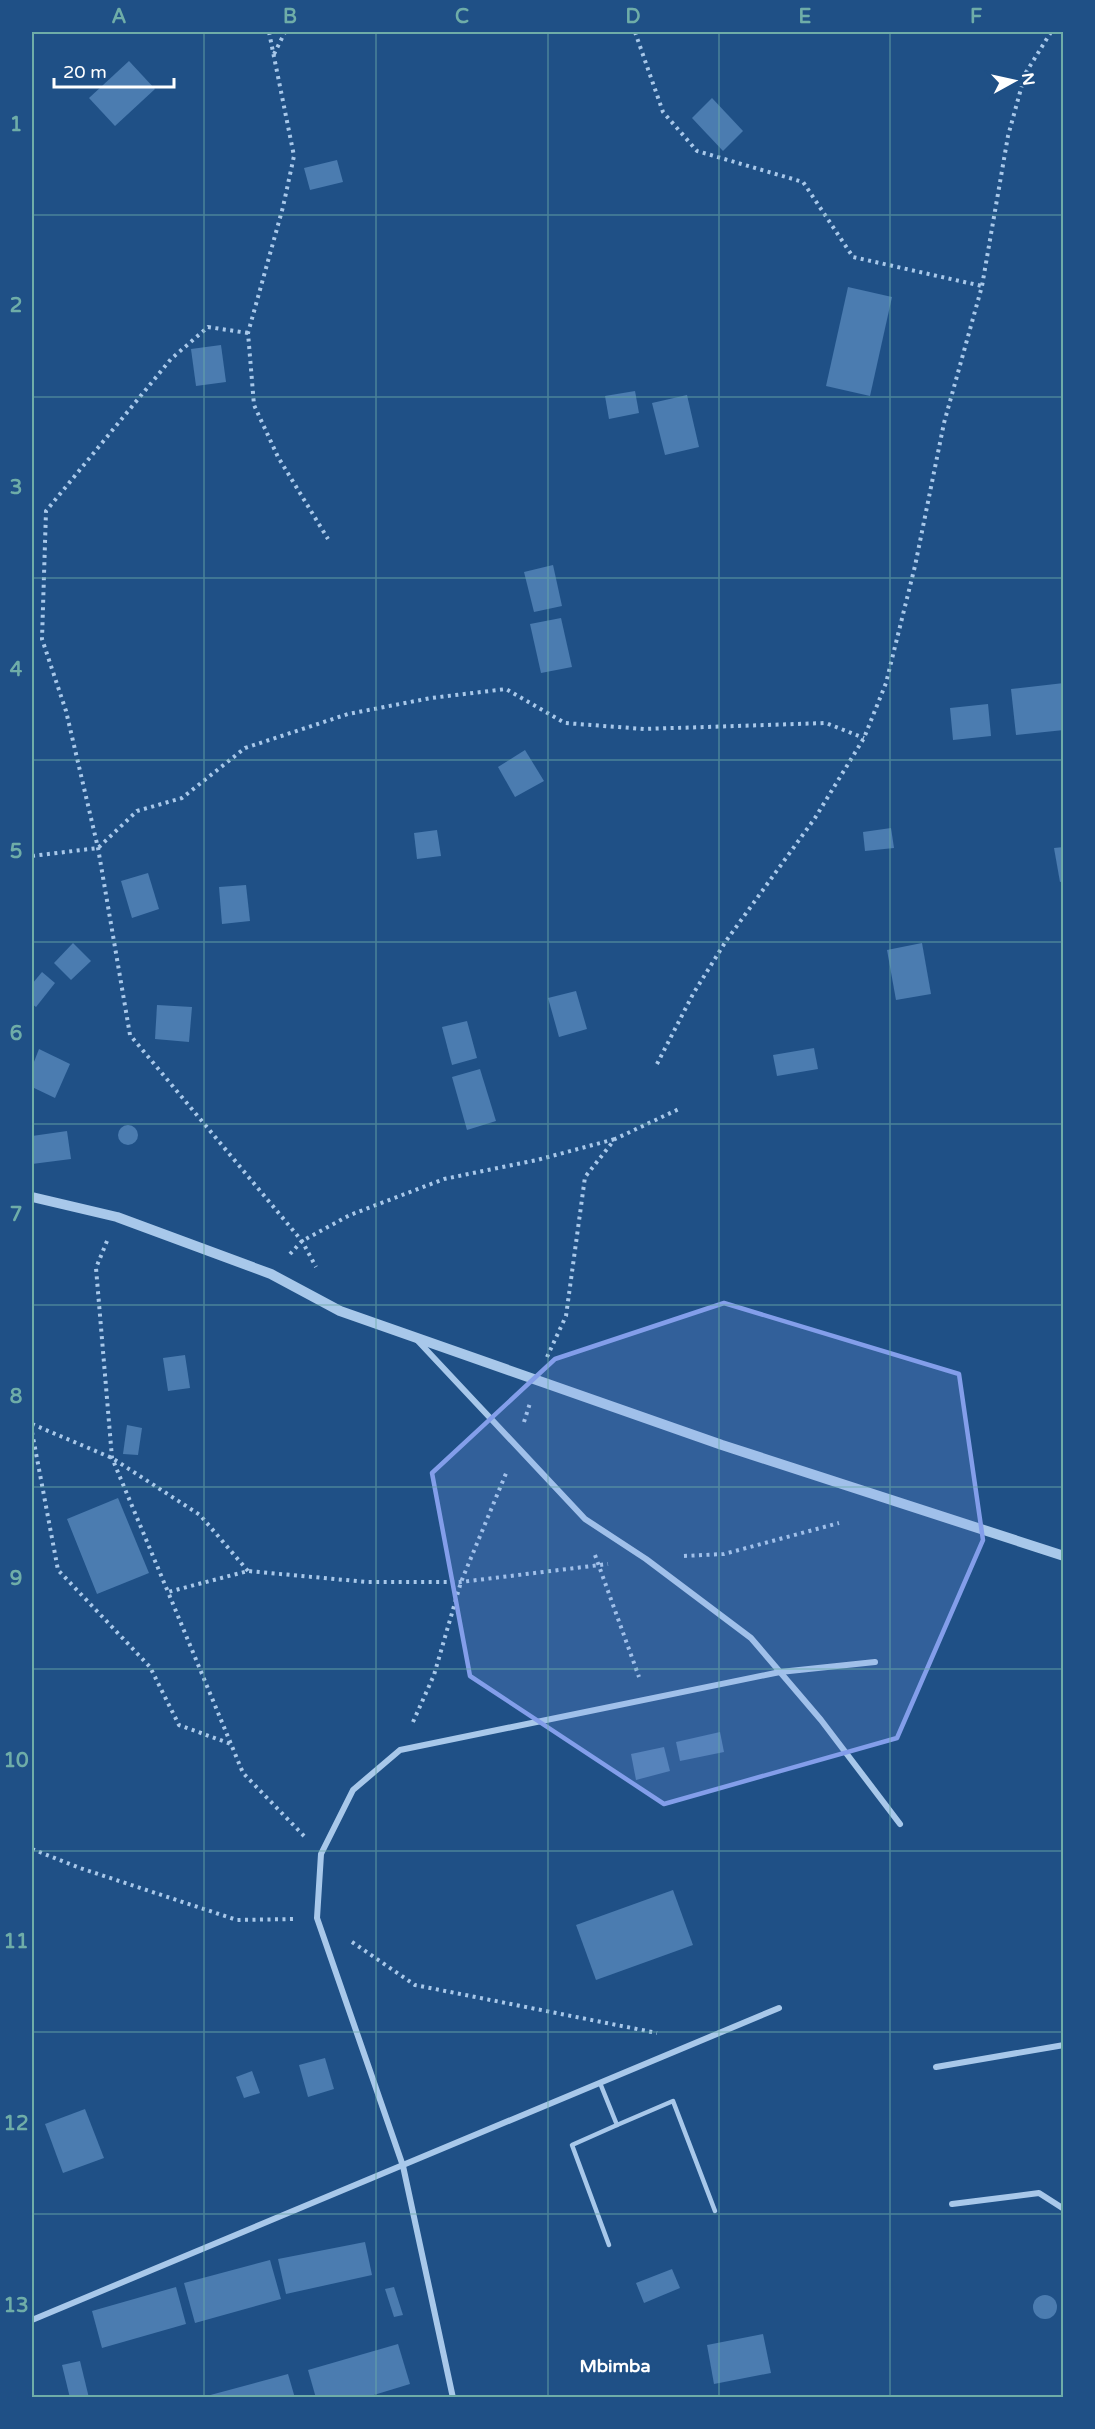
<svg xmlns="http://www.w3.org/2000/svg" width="1095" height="2429" font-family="'Varela Round',sans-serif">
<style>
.building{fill:#4b7cb0}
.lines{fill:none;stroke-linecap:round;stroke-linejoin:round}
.path{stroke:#a8c8ea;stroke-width:4;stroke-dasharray:3 4.5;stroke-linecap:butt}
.service{stroke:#a8c8ea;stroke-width:4.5}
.minor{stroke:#a8c8ea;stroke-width:6}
.tertiary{stroke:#a8c8ea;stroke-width:10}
.marked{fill:#839eea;fill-opacity:0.2;stroke:#839eea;stroke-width:4.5;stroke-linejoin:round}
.grid{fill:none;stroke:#6fada8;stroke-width:1.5;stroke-opacity:0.55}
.labels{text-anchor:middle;stroke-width:4.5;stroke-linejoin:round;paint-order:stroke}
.neighbourhood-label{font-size:18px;font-weight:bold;fill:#fff;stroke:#1f5086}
.neatline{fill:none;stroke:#6fada8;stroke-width:2}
.grid-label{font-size:20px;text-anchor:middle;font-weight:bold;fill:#6fada8}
</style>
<rect width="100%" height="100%" fill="#1f5086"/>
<g class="building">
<polygon points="129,61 155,89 115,126 89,98"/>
<polygon points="712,98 743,131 723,151 692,118"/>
<polygon points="337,160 343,182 310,190 304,168"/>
<polygon points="848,287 892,297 870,396 826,386"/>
<polygon points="221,345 226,382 196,386 191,349"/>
<polygon points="635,391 639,413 609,419 605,396"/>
<polygon points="687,395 699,447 665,455 652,403"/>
<polygon points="553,565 562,606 534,612 524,572"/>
<polygon points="561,618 572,667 541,673 530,624"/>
<polygon points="1064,683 1064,730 1016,735 1011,689"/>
<polygon points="988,704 991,736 953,740 950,708"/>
<polygon points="525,750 544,781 515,797 498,767"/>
<polygon points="891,828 894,848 865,851 863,832"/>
<polygon points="437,830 441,856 417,859 414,833"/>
<polygon points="1064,847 1064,881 1060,882 1054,848"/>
<polygon points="148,873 159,909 132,918 121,881"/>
<polygon points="246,885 250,921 222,924 219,887"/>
<polygon points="73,943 91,961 71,980 54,963"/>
<polygon points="922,943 931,994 896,1000 887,950"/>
<polygon points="42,972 55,983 36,1007 32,1004 32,984"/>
<polygon points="576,991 587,1029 559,1037 548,998"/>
<polygon points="157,1005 192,1007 189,1042 155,1039"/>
<polygon points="467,1021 477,1058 452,1065 442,1027"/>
<polygon points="814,1048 818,1069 777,1076 773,1055"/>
<polygon points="39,1049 70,1064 55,1098 32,1087 32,1067"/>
<polygon points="480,1069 496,1121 467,1130 452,1077"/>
<circle cx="128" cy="1135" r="10"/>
<polygon points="67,1131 71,1159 32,1164 32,1136"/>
<polygon points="185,1355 190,1388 168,1391 163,1358"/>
<polygon points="127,1425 142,1428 138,1455 123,1454"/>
<polygon points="118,1498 149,1573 97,1594 67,1519"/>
<polygon points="720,1732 724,1752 680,1761 676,1742"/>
<polygon points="664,1747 670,1771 636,1780 631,1754"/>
<polygon points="673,1890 693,1945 596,1980 576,1925"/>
<polygon points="325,2058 334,2089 308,2097 299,2065"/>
<polygon points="252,2071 260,2093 244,2098 236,2077"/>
<polygon points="85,2109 104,2158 63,2173 45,2124"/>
<polygon points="365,2242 372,2275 286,2294 278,2259"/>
<polygon points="270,2260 281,2299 195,2323 184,2283"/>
<polygon points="672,2269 680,2288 644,2303 636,2283"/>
<polygon points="176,2287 186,2324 102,2348 92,2311"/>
<polygon points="394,2287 403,2315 394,2317 385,2289"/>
<circle cx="1045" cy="2307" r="12"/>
<polygon points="763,2334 771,2373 714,2384 707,2345"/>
<polygon points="398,2344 410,2384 364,2398 316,2398 308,2370"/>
<polygon points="80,2361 89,2398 70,2398 62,2365"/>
<polygon points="288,2374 295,2398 203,2398 203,2397"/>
</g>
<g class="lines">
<g class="path">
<polyline points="269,32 294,156 283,207 248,333 254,405 278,457 328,539"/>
<polyline points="635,32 663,112 697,151 803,182 853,257 982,286"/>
<polyline points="274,54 285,32"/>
<polyline points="248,333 208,327 171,359 46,511 42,639 66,711 98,848 130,1035 302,1241 316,1267"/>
<polyline points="32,856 98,848 137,811 182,798 245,748 348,714 431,698 506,689 565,723 644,729 826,723 864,738"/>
<polyline points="657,1064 693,994 726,941 815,818 864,738 886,683 915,566 944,423 982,286 1008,136 1025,74 1051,32"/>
<polyline points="107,1241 96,1268 112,1458 168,1592"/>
<polyline points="290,1254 302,1241 350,1215 444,1179 537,1160 615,1139"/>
<polyline points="547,1357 566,1316 585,1177 615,1139 679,1109"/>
<polyline points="524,1422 530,1403"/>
<polyline points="32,1424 112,1458 200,1515 248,1571"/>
<polyline points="32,1432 58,1570 150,1667 179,1725 231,1744"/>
<polyline points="595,1555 639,1677"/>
<polyline points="684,1556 724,1554 839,1523"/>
<polyline points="413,1722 434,1675 461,1582 507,1471"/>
<polyline points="304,1836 243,1773 168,1592 248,1571 367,1582 461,1582 608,1564"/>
<polyline points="32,1849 80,1868 237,1920 295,1919"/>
<polyline points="352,1942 415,1985 657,2033"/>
</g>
<g class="service">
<polyline points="600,2083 617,2125 572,2145 609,2245"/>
<polyline points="617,2125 673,2101 715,2211"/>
</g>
<g class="minor">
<polyline points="418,1341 585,1519 646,1559 751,1638 821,1720 900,1824"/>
<polyline points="936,2067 1064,2045"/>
<polyline points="952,2204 1039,2193 1064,2209"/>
<polyline points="32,2320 779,2008"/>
<polyline points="453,2398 403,2166 317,1918 321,1854 353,1790 400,1750 780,1672 875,1662"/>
</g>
<polyline class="tertiary" points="32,1197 117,1217 271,1274 340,1311 722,1445 1064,1556"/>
</g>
<path class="marked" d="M724,1303L959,1374L983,1540L897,1738L664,1804L470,1676L432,1473L555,1359Z"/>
<path class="grid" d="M204,32V2398M376,32V2398M548,32V2398M719,32V2398M890,32V2398M32,215H1064M32,397H1064M32,578H1064M32,760H1064M32,942H1064M32,1124H1064M32,1305H1064M32,1487H1064M32,1669H1064M32,1851H1064M32,2032H1064M32,2214H1064"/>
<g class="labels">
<g class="neighbourhood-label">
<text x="615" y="2372">Mbimba</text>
</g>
</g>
<rect width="1095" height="2429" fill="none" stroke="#1f5086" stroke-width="66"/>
<g transform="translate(1014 81) rotate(82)" stroke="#1f5086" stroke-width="4.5" paint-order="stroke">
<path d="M0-4.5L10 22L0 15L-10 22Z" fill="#ffffff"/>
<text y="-9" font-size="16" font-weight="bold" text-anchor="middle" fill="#ffffff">N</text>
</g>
<path d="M54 78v9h120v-9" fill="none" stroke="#ffffff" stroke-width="3"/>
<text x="63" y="78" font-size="18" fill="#ffffff" stroke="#1f5086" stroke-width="4.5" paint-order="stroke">20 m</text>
<rect x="33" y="33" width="1029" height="2363" class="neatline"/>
<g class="grid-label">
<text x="119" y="23">A</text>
<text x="290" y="23">B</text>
<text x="462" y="23">C</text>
<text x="633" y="23">D</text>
<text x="805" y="23">E</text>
<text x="976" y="23">F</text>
<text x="16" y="131">1</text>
<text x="16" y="312">2</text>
<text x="16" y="494">3</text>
<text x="16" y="676">4</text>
<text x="16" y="858">5</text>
<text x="16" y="1040">6</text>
<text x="16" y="1221">7</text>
<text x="16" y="1403">8</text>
<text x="16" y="1585">9</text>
<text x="16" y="1767">10</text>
<text x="16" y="1948">11</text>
<text x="16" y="2130">12</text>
<text x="16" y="2312">13</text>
</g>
</svg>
